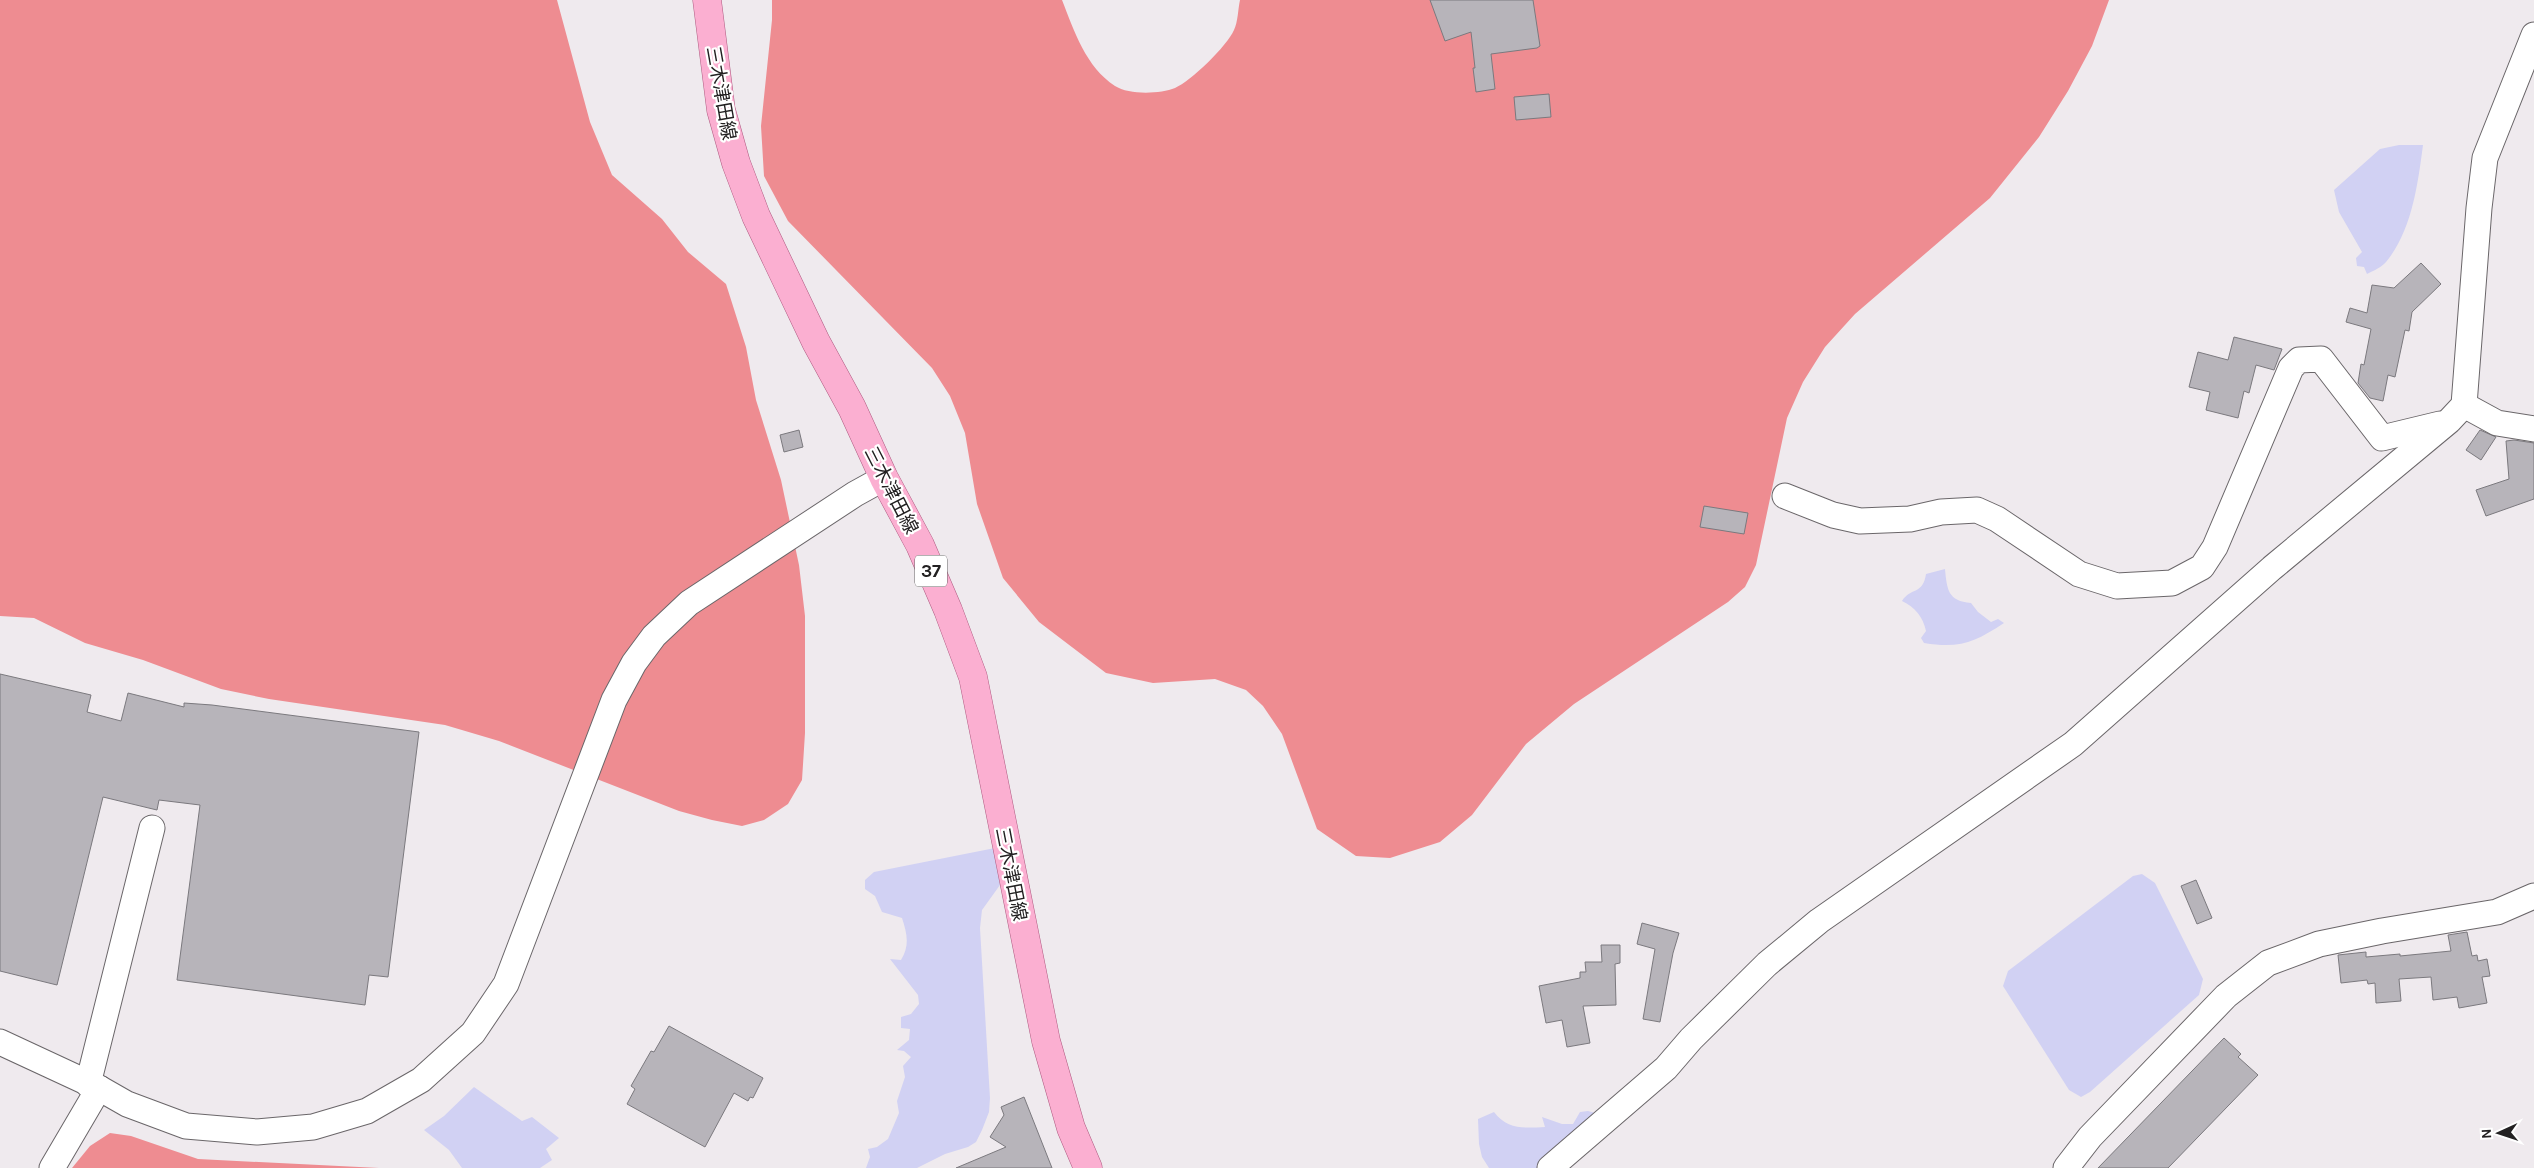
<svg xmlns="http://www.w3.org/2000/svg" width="2534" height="1168" font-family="Karla,'Noto Sans JP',sans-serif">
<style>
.forest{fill:#ee8c91}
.water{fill:#d1d1f3}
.building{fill:#b7b4ba;stroke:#7b797e}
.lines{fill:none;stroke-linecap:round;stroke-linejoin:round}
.minor-casing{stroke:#6a6669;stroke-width:27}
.major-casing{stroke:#ae5b80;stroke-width:29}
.minor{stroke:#fff;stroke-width:25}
.major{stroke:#fbafd1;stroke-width:28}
.labels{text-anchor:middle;stroke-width:4.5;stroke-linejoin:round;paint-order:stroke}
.shield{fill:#fff;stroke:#656464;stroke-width:1}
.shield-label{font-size:18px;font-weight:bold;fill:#232122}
.street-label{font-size:19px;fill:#232122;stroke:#fff}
</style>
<rect width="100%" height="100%" fill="#efeaee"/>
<g class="forest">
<polygon points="0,0 557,0 590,122 612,175 662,219 688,252 726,284 746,347 756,400 781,480 799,565 805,616 805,733 802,780 788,804 764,820 742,826 712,820 679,811 499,741 445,725 269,699 221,689 143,660 85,643 34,618 0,616"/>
<path d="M772,0H1062C1074,31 1086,67 1115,86C1129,95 1160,94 1175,88C1191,81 1227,46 1234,30C1238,22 1238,9 1240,0H2109L2092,46L2068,91L2039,137L1990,198L1855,314L1825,347L1803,382L1787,418L1756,565L1745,587L1728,602L1574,704L1526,744L1472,815L1440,842L1390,858L1356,856L1317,829L1282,734L1263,706L1246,690L1215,679L1153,683L1106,673L1039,622L1003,578L977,504L965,433L950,396L932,368L788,221L764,176L761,126L772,20Z"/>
<polygon points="110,1133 131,1136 198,1159 379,1168 72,1168 90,1146"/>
</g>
<g class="water">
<path d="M2399,145H2423C2418,183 2412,231 2386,262C2382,267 2373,271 2367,274L2364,267L2357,266L2356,258L2362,252L2339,212L2334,190L2380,149Z"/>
<path d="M1945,569C1947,590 1948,601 1971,603L1978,612L1991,622L1998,619L2004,623C1975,642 1960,649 1924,643L1921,638L1926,631C1923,617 1915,607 1902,601C1911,587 1923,595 1926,574Z"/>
<path d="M995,848L1000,885L982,910L980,928L990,1098L989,1112L982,1130L976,1142L968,1147L945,1154L917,1168H866L870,1157L868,1149L877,1147L888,1139L899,1113L897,1101L905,1077L903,1066L911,1057L904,1051L897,1050L909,1040L910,1029L901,1028V1017L911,1014L919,1004L918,995L890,959L901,960C910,946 907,933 902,918L882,912L875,896L865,889V880L874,872Z"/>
<polygon points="2142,874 2155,883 2203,979 2199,995 2090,1092 2081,1097 2069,1090 2003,986 2008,971 2133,876"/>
<polygon points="474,1087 522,1121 532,1117 559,1138 546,1149 552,1160 540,1168 462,1168 449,1150 424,1130 444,1116"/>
<path d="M1588,1111L1599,1114L1542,1168H1489L1482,1157L1479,1144L1478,1119L1494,1112C1508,1130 1524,1128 1545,1127L1542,1117L1562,1124H1573L1580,1112Z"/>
</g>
<g class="building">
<polygon points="1430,0 1533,0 1540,46 1537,48 1491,54 1495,89 1476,92 1473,68 1475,68 1471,32 1445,41"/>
<polygon points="1549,94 1551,117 1516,120 1514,97"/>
<polygon points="2421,263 2441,284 2412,312 2409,331 2405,330 2395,377 2388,375 2383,401 2370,398 2358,383 2361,364 2364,365 2371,329 2346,322 2350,308 2367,313 2372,285 2394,288"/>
<polygon points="2234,337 2282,349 2274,370 2256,365 2249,393 2244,391 2238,418 2206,410 2210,392 2189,387 2198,352 2228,360"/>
<polygon points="799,430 803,447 784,452 780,435"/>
<polygon points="2480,430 2496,437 2481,460 2466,450"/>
<polygon points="2514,440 2534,443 2534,499 2486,516 2476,490 2509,479 2506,441"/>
<polygon points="1704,506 1748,513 1744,534 1700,527"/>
<polygon points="0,674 91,695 87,712 121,721 128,693 184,707 184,703 212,705 419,732 388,977 369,975 365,1005 177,980 200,805 159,800 157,810 103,797 57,985 0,971"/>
<polygon points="2196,880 2212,918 2197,924 2181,886"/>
<polygon points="1642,923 1679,933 1673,953 1660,1022 1643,1019 1655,949 1637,944"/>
<polygon points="2467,932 2472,956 2477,955 2478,961 2487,959 2490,976 2482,977 2487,1003 2459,1008 2457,997 2433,1000 2431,977 2399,979 2401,1001 2376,1003 2375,983 2368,984 2367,980 2341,983 2338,955 2366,952 2366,957 2400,954 2400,956 2451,951 2448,935"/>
<polygon points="1601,945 1620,945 1620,963 1615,964 1616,1005 1583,1006 1590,1043 1567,1047 1562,1020 1546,1023 1539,986 1580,978 1580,972 1586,972 1585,962 1602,962"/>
<polygon points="669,1026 763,1078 753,1098 750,1097 748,1101 734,1093 705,1147 627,1104 635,1089 631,1086 651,1051 654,1052"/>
<polygon points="2224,1038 2241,1054 2238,1057 2258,1075 2168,1168 2098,1168"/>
<polygon points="1024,1097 1052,1168 956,1168 1006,1147 990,1137 1004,1115 1001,1107"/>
</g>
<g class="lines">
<defs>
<g id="minor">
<polyline points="2464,405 2497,423 2534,429"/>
<polyline points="1785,496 1833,515 1860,521 1910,519 1941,512 1977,510 1997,519 2079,574 2117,586 2172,583 2202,567 2215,547 2291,368 2299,360 2321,359 2382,438 2440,424"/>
<polyline points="0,1042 99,1088 127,1104 186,1126 257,1132 313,1127 367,1111 421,1080 473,1033 506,984 614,700 634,663 654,636 689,603 855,494 884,478"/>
<polyline points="88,1084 152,828"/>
<polyline points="52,1168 99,1088"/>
<polyline points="1550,1168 1666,1068 1691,1039 1767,964 1819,921 2073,744 2272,568 2449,421 2464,405 2479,208 2485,158 2534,35"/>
<polyline points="2066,1168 2090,1137 2226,996 2268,963 2319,944 2382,931 2497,912 2534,896"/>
</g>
<polyline id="major" points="707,0 721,110 736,163 756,216 816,342 852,408 884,478 920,545 948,610 973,677 1046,1041 1071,1128 1088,1168"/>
</defs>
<use href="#minor" class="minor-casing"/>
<use href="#major" class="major-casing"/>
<use href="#minor" class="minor"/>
<use href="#major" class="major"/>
</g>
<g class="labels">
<rect class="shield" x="915" y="555.5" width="32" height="31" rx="4"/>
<g class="shield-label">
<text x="931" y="577">37</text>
</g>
<g class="street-label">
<text transform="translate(722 93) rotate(80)" y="7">三木津田線</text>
<text transform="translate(892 490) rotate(63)" y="7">三木津田線</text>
<text transform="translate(1012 874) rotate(79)" y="7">三木津田線</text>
</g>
</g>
<g transform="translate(2499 1133) rotate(267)" stroke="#ffffff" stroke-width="4" paint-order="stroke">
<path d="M0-4L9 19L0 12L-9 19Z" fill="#232122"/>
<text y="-8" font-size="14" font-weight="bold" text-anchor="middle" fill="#232122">N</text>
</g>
</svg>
